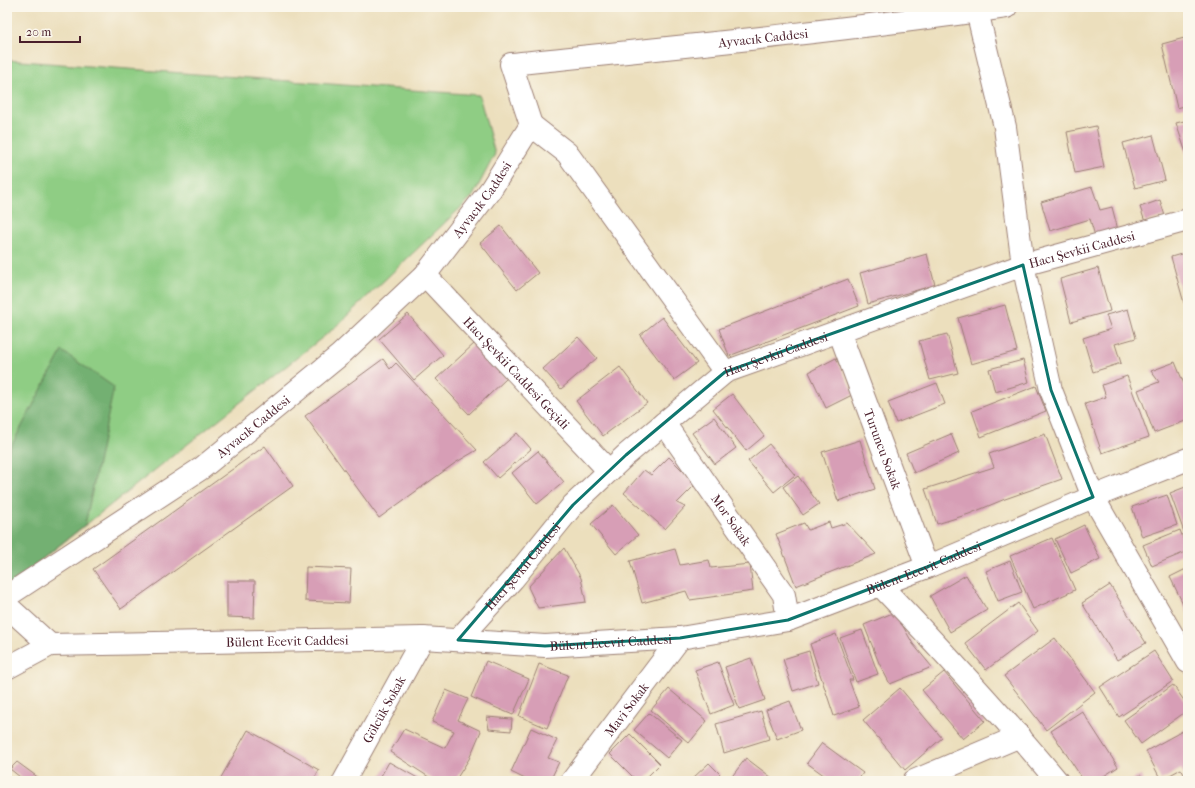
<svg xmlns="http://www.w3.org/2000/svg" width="1195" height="788" font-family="'IM FELL French Canon',serif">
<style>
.green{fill:#8fcd84;stroke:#6c7658}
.forest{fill:#73b072;stroke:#5e684e}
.building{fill:#d79eb6}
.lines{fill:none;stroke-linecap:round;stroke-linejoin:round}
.minor-casing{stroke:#9b7f74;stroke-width:24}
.major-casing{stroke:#9b7f74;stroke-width:24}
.minor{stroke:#fff;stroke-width:22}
.major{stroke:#fff;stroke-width:22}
.marked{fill:none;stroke:#0f766e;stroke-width:3;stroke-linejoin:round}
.labels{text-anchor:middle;stroke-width:3;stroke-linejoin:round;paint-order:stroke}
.street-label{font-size:13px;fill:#4a1f2b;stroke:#fbf7ec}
</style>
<rect width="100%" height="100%" fill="#fbf7ec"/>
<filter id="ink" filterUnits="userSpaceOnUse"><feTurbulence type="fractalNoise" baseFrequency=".025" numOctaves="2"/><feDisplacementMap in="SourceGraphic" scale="8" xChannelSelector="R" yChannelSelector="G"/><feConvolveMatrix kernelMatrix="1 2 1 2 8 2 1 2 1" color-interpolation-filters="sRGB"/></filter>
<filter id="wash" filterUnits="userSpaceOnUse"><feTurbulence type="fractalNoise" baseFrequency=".012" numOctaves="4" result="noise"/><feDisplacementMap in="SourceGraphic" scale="16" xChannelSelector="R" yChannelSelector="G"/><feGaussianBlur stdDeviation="0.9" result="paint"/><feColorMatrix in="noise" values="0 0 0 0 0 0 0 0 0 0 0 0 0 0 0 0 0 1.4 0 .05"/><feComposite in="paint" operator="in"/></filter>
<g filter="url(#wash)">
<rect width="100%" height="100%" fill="#ecdfbd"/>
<polygon class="green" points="7,60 479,95 495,154 473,196 332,330 7,587"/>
<polygon class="forest" points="62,351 114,387 85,525 7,587 7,454"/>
<g id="blocks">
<g class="building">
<polygon points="1188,37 1188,105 1177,108 1162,44"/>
<polygon points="1188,120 1188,152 1186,153 1176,123"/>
<polygon points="1096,126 1104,167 1075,173 1067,132"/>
<polygon points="1153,135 1165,180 1135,188 1123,143"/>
<polygon points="1092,187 1100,210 1112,207 1118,230 1095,236 1090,219 1050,231 1041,202"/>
<polygon points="1160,200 1165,216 1145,222 1140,207"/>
<polygon points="501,226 538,273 517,290 480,243"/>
<polygon points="1188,252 1188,302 1184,303 1171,257"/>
<polygon points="927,254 935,285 868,304 860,273"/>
<polygon points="1098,268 1110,311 1071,322 1060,279"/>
<polygon points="848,279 859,306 729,356 719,329"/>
<polygon points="1005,305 1017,351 971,364 958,318"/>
<polygon points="1128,309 1136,338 1115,344 1121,363 1093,372 1083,338 1111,329 1106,315"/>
<polygon points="408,314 443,355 414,380 379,339"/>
<polygon points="662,317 697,363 674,380 640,335"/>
<polygon points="947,334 958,373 930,380 919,341"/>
<polygon points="578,337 597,358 561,389 543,369"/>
<polygon points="475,343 507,378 469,414 436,379"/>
<polygon points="836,358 854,394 826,408 809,372"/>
<polygon points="383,359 390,369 396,363 477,450 455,463 379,518 305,416"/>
<polygon points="1023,360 1029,382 995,392 989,369"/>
<polygon points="1175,362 1186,389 1188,389 1188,420 1154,433 1138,390 1159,382 1151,371"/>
<polygon points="620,367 647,403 603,436 576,401"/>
<polygon points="1127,376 1149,437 1102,453 1085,404 1106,397 1102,385"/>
<polygon points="937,383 945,404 896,423 888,402"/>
<polygon points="1036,386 1046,411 981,437 972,411"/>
<polygon points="732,394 764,436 746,451 713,409"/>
<polygon points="714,417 736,448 715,464 692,433"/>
<polygon points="517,433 531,449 498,478 484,462"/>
<polygon points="951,434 959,453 914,473 906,453"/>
<polygon points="1045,434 1062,479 1005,499 969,514 937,524 925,489 994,467 989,454"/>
<polygon points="860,440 875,489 838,501 822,452"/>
<polygon points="769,444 795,475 774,492 748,461"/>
<polygon points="265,446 293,486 121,609 93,569"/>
<polygon points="538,451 564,482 537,504 512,473"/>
<polygon points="669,457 696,484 677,503 685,507 665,529 624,493 644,470 651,475"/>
<polygon points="798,476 819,504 803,515 783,487"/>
<polygon points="1188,486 1188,530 1184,532 1170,493"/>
<polygon points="1167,495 1177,525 1142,537 1132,507"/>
<polygon points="613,505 638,535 616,554 591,524"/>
<polygon points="829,522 831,528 847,523 876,554 796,586 776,534 804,523 808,530"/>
<polygon points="1084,525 1100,559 1071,573 1055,539"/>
<polygon points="1180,530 1188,551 1152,566 1143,545"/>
<polygon points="1052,538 1075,590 1033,609 1010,556"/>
<polygon points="564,548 581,578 586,602 538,608 528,587"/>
<polygon points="675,549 680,565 709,560 711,568 750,564 753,591 690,600 686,591 642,603 630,561"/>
<polygon points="1010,561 1022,592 998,601 986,571"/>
<polygon points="306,567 351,569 349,603 305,601"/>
<polygon points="1188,568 1188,614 1170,577"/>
<polygon points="966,575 987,610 950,632 930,596"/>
<polygon points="227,581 255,581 254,618 227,617"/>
<polygon points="1110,585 1146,643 1117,660 1082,603"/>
<polygon points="1018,603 1038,631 986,670 965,643"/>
<polygon points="895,612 913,644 932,667 890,684 879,663 864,625"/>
<polygon points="862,630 878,674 856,682 840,638"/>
<polygon points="836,634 853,680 849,680 859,707 834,716 810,644"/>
<polygon points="1055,638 1095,692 1046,730 1004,676"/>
<polygon points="809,651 818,683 793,691 783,659"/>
<polygon points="1154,651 1173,681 1119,717 1100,687"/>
<polygon points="751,658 765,700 739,709 725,667"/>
<polygon points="486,661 529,679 513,715 471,697"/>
<polygon points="718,662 734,705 711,714 695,670"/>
<polygon points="539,664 568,675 547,728 519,716"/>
<polygon points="944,672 985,721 963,739 922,690"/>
<polygon points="1173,685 1188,706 1188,710 1141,744 1124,720"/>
<polygon points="900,688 942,738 905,770 863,720"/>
<polygon points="669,689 707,721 689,743 651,710"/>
<polygon points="446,690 468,699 458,720 481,731 469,759 455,781 435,781 390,752 404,729 445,748 454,731 432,722"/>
<polygon points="790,701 801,730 777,739 766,710"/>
<polygon points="761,711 769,739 724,753 716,724"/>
<polygon points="1082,711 1118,767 1096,781 1084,781 1051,731"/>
<polygon points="649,713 682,740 667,758 634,730"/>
<polygon points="487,717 512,719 511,731 489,729"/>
<polygon points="531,728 557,740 548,758 559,762 550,781 529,781 511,772"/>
<polygon points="1188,728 1188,781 1181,769 1161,780 1146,751"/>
<polygon points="248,730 319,770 313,781 219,781"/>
<polygon points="630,734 660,764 643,781 637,781 610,754"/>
<polygon points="822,743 863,773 857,781 832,781 807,763"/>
<polygon points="746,758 776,781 733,781 730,779"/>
<polygon points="17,762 43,781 25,781 10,769"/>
<polygon points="389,762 423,781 378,781"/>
<polygon points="709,763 720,774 714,781 694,781 692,779"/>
<polygon points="1141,775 1144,781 1129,781"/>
</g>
</g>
</g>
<g filter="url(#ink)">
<use href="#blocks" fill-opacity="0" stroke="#9b7f74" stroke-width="1"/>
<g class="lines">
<defs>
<g id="minor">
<polyline points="977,11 1005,127 1023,265 1051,390 1093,497 1188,662"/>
<polyline points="531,125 567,153 725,372"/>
<path id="s1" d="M425,275L609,471"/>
<path id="s2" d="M839,331L927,567"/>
<path id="s3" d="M664,423L784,595L788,620"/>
<path d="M880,585C941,649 1001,713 1057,781"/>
<path id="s4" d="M7,596L202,468L340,355L425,275L491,189L531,125L511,64C676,47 841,31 1006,7"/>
<polyline points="7,606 50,645"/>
<path id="s5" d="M458,640L513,579L573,505L626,455L725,372L1023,265L1188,220"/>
<path id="s6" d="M344,781L423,638"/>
<path id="s7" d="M572,781L680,638"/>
<polyline points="914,781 1020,736"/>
</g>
<g id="major">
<path id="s8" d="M7,668L50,645L423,638L545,646L680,638L788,620L927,567L1093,497L1188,459"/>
</g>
</defs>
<use href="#minor" class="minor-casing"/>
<use href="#major" class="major-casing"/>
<use href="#minor" class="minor"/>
<use href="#major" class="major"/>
</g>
</g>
<path class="marked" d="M1023,265L1051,390L1093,497L927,567L788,620L680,638L545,646L458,640L573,505L626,455L725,372Z"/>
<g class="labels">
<g class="street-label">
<text dy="5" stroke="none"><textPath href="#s4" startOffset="1030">Ayvacık Caddesi</textPath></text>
<text dy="5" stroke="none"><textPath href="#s4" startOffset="623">Ayvacık Caddesi</textPath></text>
<text dy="5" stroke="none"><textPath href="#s5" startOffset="757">Hacı Şevkii Caddesi</textPath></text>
<text dy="5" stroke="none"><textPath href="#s5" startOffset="433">Hacı Şevkii Caddesi</textPath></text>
<text dy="5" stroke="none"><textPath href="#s1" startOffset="134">Hacı Şevkii Caddesi Geçidi</textPath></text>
<text dy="5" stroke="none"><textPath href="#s4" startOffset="299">Ayvacık Caddesi</textPath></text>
<text dy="5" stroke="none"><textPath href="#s2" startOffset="126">Turuncu Sokak</textPath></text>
<text dy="5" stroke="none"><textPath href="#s3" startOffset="118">Mor Sokak</textPath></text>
<text dy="5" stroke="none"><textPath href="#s5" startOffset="98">Hacı Şevkii Caddesi</textPath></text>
<text dy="5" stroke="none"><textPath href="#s8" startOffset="934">Bülent Ecevit Caddesi</textPath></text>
<text dy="5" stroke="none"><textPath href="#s8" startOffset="286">Bülent Ecevit Caddesi</textPath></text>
<text dy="5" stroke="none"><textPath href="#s8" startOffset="610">Bülent Ecevit Caddesi</textPath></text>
<text dy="5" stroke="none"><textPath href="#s6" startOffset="82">Gölcük Sokak</textPath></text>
<text dy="5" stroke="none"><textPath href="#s7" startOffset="90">Mavi Sokak</textPath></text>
</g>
</g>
<rect width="1195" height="788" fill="none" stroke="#fbf7ec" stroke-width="24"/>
<path d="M20 36v6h60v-6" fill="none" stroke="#4a1f2b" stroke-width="2"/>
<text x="26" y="36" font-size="12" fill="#4a1f2b" stroke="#fbf7ec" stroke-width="3" paint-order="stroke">20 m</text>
</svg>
